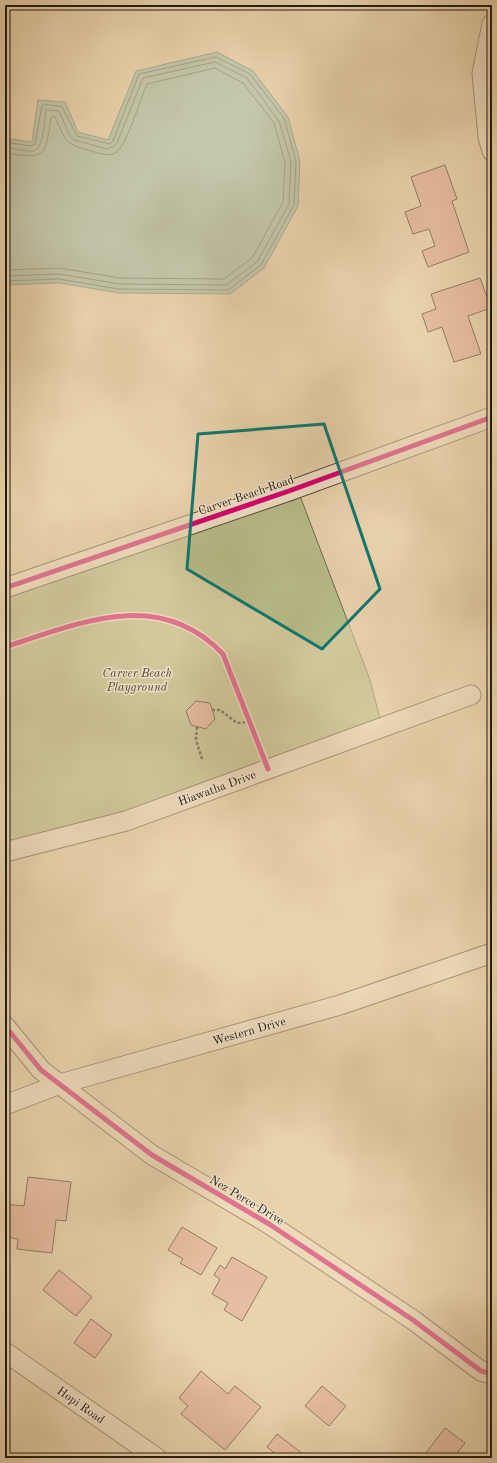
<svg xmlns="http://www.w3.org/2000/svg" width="497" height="1463" font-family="'Old Standard TT',serif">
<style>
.green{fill:#b7bc89;stroke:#6c6a4c}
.water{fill:#97b8a8;stroke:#68786b}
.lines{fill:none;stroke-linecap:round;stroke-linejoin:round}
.shore{stroke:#5c685c;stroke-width:1}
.building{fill:#e5a493;stroke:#22190f}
.minor-casing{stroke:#544836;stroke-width:21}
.path{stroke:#22190f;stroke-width:2.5;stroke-dasharray:3 2;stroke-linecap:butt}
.minor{stroke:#f1e2ca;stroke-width:19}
.cycleway-casing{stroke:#f1e2ca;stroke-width:8}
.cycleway{stroke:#d6006c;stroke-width:5}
.marked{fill:none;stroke:#0f766e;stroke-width:3;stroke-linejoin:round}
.labels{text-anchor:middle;stroke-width:3;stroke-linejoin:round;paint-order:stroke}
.street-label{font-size:12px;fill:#22190f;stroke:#f1e2ca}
.park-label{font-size:12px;font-style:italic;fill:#4f4a34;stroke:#f1e2ca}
</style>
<rect width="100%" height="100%" fill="#e9d3ad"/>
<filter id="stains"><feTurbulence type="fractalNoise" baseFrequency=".005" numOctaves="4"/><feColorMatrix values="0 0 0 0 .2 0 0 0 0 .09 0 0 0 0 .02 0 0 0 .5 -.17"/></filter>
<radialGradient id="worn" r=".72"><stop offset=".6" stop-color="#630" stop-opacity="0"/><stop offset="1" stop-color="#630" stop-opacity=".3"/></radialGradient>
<polygon class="green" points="297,488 370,680 382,726 5,852 5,589"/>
<polygon class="water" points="217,52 253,71 288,117 300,161 298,206 264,268 230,294 119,293 59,283 5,285 5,138 32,142 38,100 65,102 78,132 108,140 136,71"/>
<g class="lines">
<g class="shore">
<polyline points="5,142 31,146 35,144 42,106 44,104 62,107 77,136 110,144 113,141 139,74 216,57 250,74 284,118 296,161 294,205 261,265 228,290 119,289 59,279 5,281"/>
<path d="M5,147C13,148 25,152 33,151C44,149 44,121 46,111L48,110L59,111L70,136L74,140L107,149L113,147L117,143L143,78L215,62L247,78L279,121L291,162L289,204L257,262L226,285L120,284L59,274L5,276"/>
<path d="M5,153C46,159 45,158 51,118L53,116L55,117C66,141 64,144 91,151C99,153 107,157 115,153C126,148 141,97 147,84L215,68L243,83L274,123L285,163L283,202L252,258L224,279L120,278L59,268L5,270"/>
</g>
</g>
<g class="building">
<polygon points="445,165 457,199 452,201 469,252 428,267 422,251 435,246 429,229 413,234 405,212 421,206 411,177"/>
<polygon points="480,278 491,308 468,316 481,354 454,362 442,327 428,332 422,314 436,309 431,294"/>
<polygon points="196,701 210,703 215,719 206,729 191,725 186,711"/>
<polygon points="28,1177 71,1182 66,1221 56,1220 52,1253 17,1249 18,1239 5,1237 5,1204 24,1206"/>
<polygon points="182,1227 217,1248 201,1275 180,1263 183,1259 168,1250"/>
<polygon points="232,1257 267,1277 242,1321 224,1310 228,1303 212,1294 220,1279 214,1275 220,1265 225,1269"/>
<polygon points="59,1270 92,1297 76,1316 43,1290"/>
<polygon points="91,1319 112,1335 95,1358 74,1343"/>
<polygon points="201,1371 228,1394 235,1386 261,1407 225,1450 181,1414 188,1406 179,1398"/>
<polygon points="322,1386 346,1406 329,1426 305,1406"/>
<polygon points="445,1428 465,1443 453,1458 422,1458"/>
<polygon points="277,1434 307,1457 306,1458 274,1458 277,1455 267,1447"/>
</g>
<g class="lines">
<defs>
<g id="minor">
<polyline points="492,24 482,73 488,137 492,151"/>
<polyline points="5,588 289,491 492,417"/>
<polyline points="5,852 126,821 471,695"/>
<polyline points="5,1026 41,1070 152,1155 269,1224 413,1320 481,1371 492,1374"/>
<polyline points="5,1105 60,1084 340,1005 492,953"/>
<polyline points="5,1352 157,1458"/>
</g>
</defs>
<use href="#minor" class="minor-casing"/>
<g class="path">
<polyline points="212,710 220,710 237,723 250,722"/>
<polyline points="197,727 196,740 202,759"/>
</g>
<use href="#minor" class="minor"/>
<defs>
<g id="cycleway">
<polyline points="5,588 289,491 492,417"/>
<path d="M5,647C79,623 159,587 223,654L268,769"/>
<polyline points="5,1026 41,1070 152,1155 269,1224 413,1320 481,1371 492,1374"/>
</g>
</defs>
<use href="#cycleway" class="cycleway-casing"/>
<use href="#cycleway" class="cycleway"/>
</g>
<path d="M0 0H497V1463H0ZM324,424L380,589L322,649L187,569L198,434Z" fill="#e9d3ad" fill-opacity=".55" fill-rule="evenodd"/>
<path class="marked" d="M324,424L380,589L322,649L187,569L198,434Z"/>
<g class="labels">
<g class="street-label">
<text transform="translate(246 495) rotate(-19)" y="4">Carver Beach Road</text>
<text transform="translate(217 788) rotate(-20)" y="4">Hiawatha Drive</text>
<text transform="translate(249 1031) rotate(-16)" y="4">Western Drive</text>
<text transform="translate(247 1200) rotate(31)" y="4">Nez Perce Drive</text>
<text transform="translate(81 1405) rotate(35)" y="4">Hopi Road</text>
</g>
<g class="park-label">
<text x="137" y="677">Carver Beach<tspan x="137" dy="14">Playground</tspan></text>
</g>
</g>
<rect width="497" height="1463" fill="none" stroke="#e9d3ad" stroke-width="20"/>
<rect x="6" y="6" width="485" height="1451" fill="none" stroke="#22190f" stroke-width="2"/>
<rect x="10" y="10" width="477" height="1443" fill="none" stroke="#22190f"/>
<rect width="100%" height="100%" filter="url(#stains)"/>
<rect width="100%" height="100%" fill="url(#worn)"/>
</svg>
